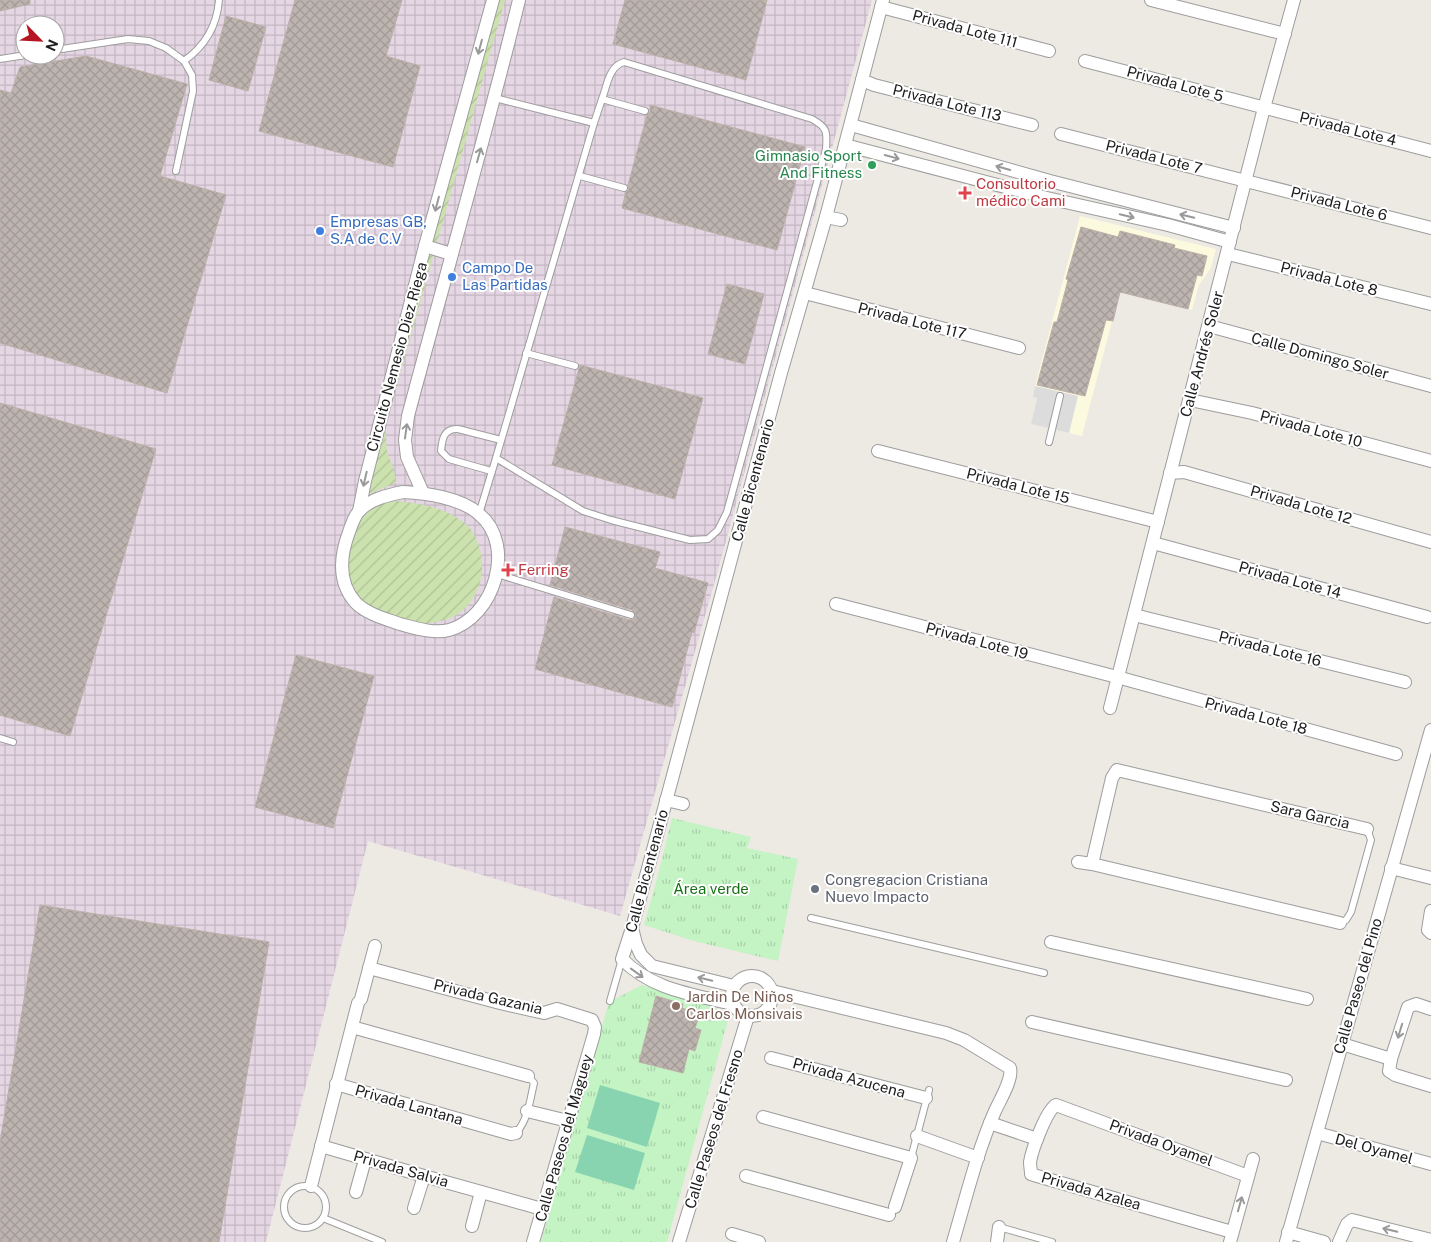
<svg xmlns="http://www.w3.org/2000/svg" width="1431" height="1242" font-family="'Public Sans',sans-serif">
<style>
.industrial{fill:url(#industrial-grid);fill-rule:evenodd}
.education{fill:#fbf9de}
.park{fill:url(#park-tufts)}
.garden{fill:url(#garden-furrows)}
.pitch{fill:#89d4b0}
.parking{fill:#dcdcdc}
.building{fill:url(#building-cross-hatch);stroke:#bdafa7}
.lines{fill:none;stroke-linecap:round;stroke-linejoin:round}
.service-casing{stroke:#9d9d9d;stroke-width:8}
.minor-casing{stroke:#9d9d9d;stroke-width:14}
.service{stroke:#fff;stroke-width:6}
.minor{stroke:#fff;stroke-width:12}
.oneway{stroke:#999}
.leisure-dot{fill:#2e9e5b;stroke:#fff;stroke-width:2}
.health-dot{fill:#e0444e;stroke:#fff;stroke-width:2}
.shop-dot{fill:#3f7fe0;stroke:#fff;stroke-width:2}
.worship-dot{fill:#6b7280;stroke:#fff;stroke-width:2}
.education-dot{fill:#8d6e63;stroke:#fff;stroke-width:2}
.labels{text-anchor:middle;stroke-width:4;stroke-linejoin:round;paint-order:stroke}
.street-label{font-size:15px;fill:#1c1c1c;stroke:#fff}
.leisure-label{font-size:15px;fill:#27864d;stroke:#fff;text-anchor:end}
.health-label{font-size:15px;fill:#be3a42;stroke:#fff;text-anchor:start}
.shop-label{font-size:15px;fill:#366cbe;stroke:#fff;text-anchor:start}
.worship-label{font-size:15px;fill:#5b616d;stroke:#fff;text-anchor:start}
.park-label{font-size:15px;fill:#176f16;stroke:#fff}
.education-label{font-size:15px;fill:#785e54;stroke:#fff;text-anchor:start}
</style>
<defs>
<pattern id="industrial-grid" width="8" height="8" patternUnits="userSpaceOnUse" patternTransform="scale(1.25)"><rect width="8" height="8" fill="#e5d6e4"/><path d="M0 4h8M4 0v8" fill="none" stroke="#c4b7c3"/></pattern>
<pattern id="park-tufts" width="24" height="20" patternUnits="userSpaceOnUse" patternTransform="scale(1.25)"><rect width="24" height="20" fill="#c4f3c4"/><path d="M3 7l-1-3M5 7V3M7 7l1-3M15 17l-1-3M17 17v-4M19 17l1-3" fill="none" stroke="#a8d0a8"/></pattern>
<pattern id="garden-furrows" width="10" height="10" patternUnits="userSpaceOnUse" patternTransform="scale(1.25)"><rect width="10" height="10" fill="#cce2ae"/><path d="M-1 1l2-2M0 10L10 0M9 11l2-2" fill="none" stroke="#afc195"/></pattern>
<pattern id="building-cross-hatch" width="8" height="8" patternUnits="userSpaceOnUse" patternTransform="scale(1.25)"><rect width="8" height="8" fill="#bdb4b0"/><path d="M0 0l8 8M0 8l8-8" fill="none" stroke="#a29a97"/></pattern>
</defs>
<rect width="100%" height="100%" fill="#ede9e3"/>
<path class="industrial" d="M0,0H872L720,563L620,916L368,841L266,1242H0ZM25,25H55V55H25Z"/>
<polygon class="education" points="1080,216 1216,249 1211,268 1199,285 1192,310 1120,291 1082,436 1031,424 1037,398 1033,397 1035,386"/>
<g class="park">
<polygon points="672,818 751,837 747,848 798,859 778,961 694,941 644,925 658,875"/>
<polygon points="642,985 719,1009 728,1020 667,1242 541,1242 609,1002"/>
</g>
<g class="garden">
<polygon points="493,0 505,0 385,428 387,452 394,470 396,483 366,495"/>
<path d="M397,501C421,503 450,509 468,526C474,532 478,542 480,550C488,580 473,614 441,621C435,622 428,624 422,623C403,622 372,611 358,598C346,587 343,560 345,544C346,539 352,533 355,528C368,508 373,504 397,501Z"/>
</g>
<g class="pitch">
<polygon points="600,1085 660,1103 647,1147 587,1128"/>
<polygon points="587,1135 645,1153 634,1190 575,1172"/>
</g>
<polygon class="parking" points="1035,386 1078,396 1069,433 1031,424 1037,398 1033,397"/>
<g class="building">
<polygon points="0,0 30,0 30,4 0,11"/>
<polygon points="295,0 402,0 386,56 420,66 393,167 259,131"/>
<polygon points="625,0 767,0 746,80 613,44"/>
<polygon points="226,16 266,27 248,91 209,80"/>
<polygon points="86,56 187,84 160,176 226,195 167,393 0,343 0,90 11,93 20,67"/>
<polygon points="650,105 805,147 777,250 622,208 626,192 629,190 628,185 647,115 650,112"/>
<polygon points="1081,227 1118,237 1120,231 1175,245 1174,248 1207,256 1202,276 1197,275 1188,309 1120,292 1113,321 1106,320 1085,396 1037,385 1054,322 1057,322 1068,280 1066,279"/>
<polygon points="727,284 764,294 745,364 708,354"/>
<polygon points="580,365 703,398 675,499 552,465"/>
<polygon points="0,403 156,449 70,736 0,715"/>
<polygon points="565,527 660,552 655,568 708,583 694,633 692,632 672,707 535,669 554,597 630,620 634,619 636,616 632,610 550,585"/>
<polygon points="296,655 374,676 333,828 255,807"/>
<polygon points="40,905 269,942 219,1242 0,1242 0,1142"/>
<polygon points="656,996 683,1004 682,1008 700,1014 695,1028 701,1030 695,1051 689,1049 683,1073 639,1062"/>
</g>
<g class="lines">
<defs>
<g id="service">
<polyline points="55,50 128,39 149,41 166,48 184,61 192,75 193,91 176,171"/>
<polyline points="0,59 26,55"/>
<path d="M184,61C205,46 217,26 219,0"/>
<polyline points="495,98 594,123 602,99 645,111"/>
<path d="M594,123L496,458L583,511L611,520L690,540L708,539L718,530L727,512L826,149C827,132 828,128 812,119L624,62C609,66 607,86 602,99"/>
<polyline points="580,176 624,188"/>
<polyline points="526,353 575,366"/>
<polyline points="1049,442 1060,396"/>
<path d="M491,471L449,459L441,451C442,439 444,428 458,429L501,440"/>
<polyline points="479,514 496,458"/>
<polyline points="497,574 631,615"/>
<polyline points="0,738 13,742"/>
<polyline points="811,918 1044,973"/>
<polyline points="1340,923 1346,920 1351,912 1371,840 1367,829"/>
<polyline points="610,1001 622,959"/>
<path d="M516,1133C528,1120 530,1100 534,1083L528,1076"/>
<polyline points="911,1158 929,1090"/>
<circle cx="305" cy="1207" r="21"/>
<polyline points="323,1218 382,1242"/>
<polyline points="999,1227 1052,1242"/>
</g>
<g id="minor">
<polyline points="1151,0 1285,34"/>
<polyline points="881,7 1049,51"/>
<polyline points="1085,61 1431,151"/>
<polyline points="862,80 874,85 1032,125"/>
<polyline points="851,125 1050,181 1234,228"/>
<polyline points="1061,134 1431,228"/>
<polyline points="845,145 1047,198 1168,225 1230,242"/>
<polyline points="826,217 841,220"/>
<polyline points="425,246 451,254"/>
<polyline points="1228,254 1431,304"/>
<polyline points="805,293 1019,348"/>
<polyline points="1209,326 1431,386"/>
<polyline points="1190,400 1252,413 1431,461"/>
<polyline points="878,451 1158,522"/>
<polyline points="1170,473 1184,472 1431,542"/>
<path d="M403,492C427,493 461,498 479,514C517,545 494,618 449,630C434,634 415,628 400,624C386,619 367,614 356,603C337,582 340,556 349,532C351,526 354,517 359,511C370,499 388,495 403,492Z"/>
<path d="M423,493L407,457L405,440L408,416C445,277 485,139 519,0"/>
<polyline points="359,511 365,481 425,246 493,0"/>
<polyline points="1153,543 1427,617"/>
<polyline points="836,604 1117,677 1396,754"/>
<polyline points="1134,615 1405,682"/>
<polyline points="1110,708 1264,108 1294,0"/>
<polyline points="666,800 683,804"/>
<polyline points="1078,862 1092,864 1340,923"/>
<polyline points="1092,864 1112,778 1117,770 1367,829"/>
<polyline points="1391,868 1431,878"/>
<polyline points="1431,911 1428,930 1431,933"/>
<polyline points="632,928 636,944 641,955 652,966 734,986"/>
<polyline points="1051,942 1307,999"/>
<polyline points="369,968 500,1003 544,1013 557,1009 592,1020 595,1027 594,1034 533,1242"/>
<circle cx="752" cy="996" r="20"/>
<path d="M772,991L946,1033L964,1040L1010,1068C1013,1079 1000,1100 995,1111C977,1152 966,1198 953,1242"/>
<polyline points="361,999 375,946"/>
<path d="M732,1004C692,994 652,990 622,959L632,928L781,373L826,217L883,0"/>
<polyline points="1431,1009 1416,1004 1408,1007 1391,1059 1389,1071 1395,1075 1431,1086"/>
<polyline points="1032,1022 1286,1080"/>
<polyline points="352,1027 528,1076"/>
<polyline points="1342,1044 1391,1059"/>
<polyline points="771,1058 926,1098"/>
<polyline points="336,1084 511,1134 516,1133"/>
<polyline points="527,1111 568,1121"/>
<polyline points="763,1117 911,1158 895,1207"/>
<polyline points="990,1123 1037,1139"/>
<polyline points="1317,1133 1431,1164"/>
<polyline points="917,1136 978,1158"/>
<polyline points="321,1146 424,1176 542,1209"/>
<polyline points="746,1176 889,1215"/>
<polyline points="311,1186 358,1003"/>
<polyline points="356,1192 365,1160"/>
<polyline points="414,1208 424,1176"/>
<polyline points="472,1226 481,1192"/>
<path d="M1232,1232L1037,1176L1031,1174C1031,1170 1030,1166 1030,1162C1032,1150 1046,1111 1056,1105L1248,1176"/>
<polyline points="1288,1232 1324,1242"/>
<polyline points="732,1234 759,1242"/>
<polyline points="679,1242 748,1016"/>
<polyline points="997,1242 999,1227"/>
<polyline points="1230,1242 1253,1159"/>
<polyline points="1286,1242 1431,730"/>
<polyline points="1339,1242 1347,1224 1352,1220 1431,1240"/>
</g>
</defs>
<use href="#service" class="service-casing"/>
<use href="#minor" class="minor-casing"/>
<use href="#service" class="service"/>
<use href="#minor" class="minor"/>
</g>
<defs><path id="oneway-shaft" d="M-6 0H5M1.5-3L5.5 0L1.5 3" fill="none" stroke-width="1.6" stroke-linecap="round" stroke-linejoin="round" transform="scale(1.25)"/></defs>
<g class="oneway">
<use href="#oneway-shaft" transform="translate(480 47) rotate(105)"/>
<use href="#oneway-shaft" transform="translate(479 155) rotate(-74)"/>
<use href="#oneway-shaft" transform="translate(892 157) rotate(15)"/>
<use href="#oneway-shaft" transform="translate(1003 168) rotate(-164)"/>
<use href="#oneway-shaft" transform="translate(437 204) rotate(105)"/>
<use href="#oneway-shaft" transform="translate(1127 216) rotate(13)"/>
<use href="#oneway-shaft" transform="translate(1187 216) rotate(-166)"/>
<use href="#oneway-shaft" transform="translate(406 431) rotate(-82)"/>
<use href="#oneway-shaft" transform="translate(365 479) rotate(103)"/>
<use href="#oneway-shaft" transform="translate(637 973) rotate(36)"/>
<use href="#oneway-shaft" transform="translate(705 979) rotate(-166)"/>
<use href="#oneway-shaft" transform="translate(1400 1031) rotate(107)"/>
<use href="#oneway-shaft" transform="translate(1240 1204) rotate(-74)"/>
<use href="#oneway-shaft" transform="translate(1390 1230) rotate(-166)"/>
</g>
<circle class="leisure-dot" cx="872" cy="165" r="5"/>
<g class="health-dot">
<path d="M962.5 185.5h5v5h5v5h-5v5h-5v-5h-5v-5h5z"/>
<path d="M505.5 562.5h5v5h5v5h-5v5h-5v-5h-5v-5h5z"/>
</g>
<g class="shop-dot">
<circle cx="320" cy="231" r="5"/>
<circle cx="452" cy="277" r="5"/>
</g>
<circle class="worship-dot" cx="815" cy="889" r="5"/>
<circle class="education-dot" cx="676" cy="1006" r="5"/>
<g class="labels">
<g class="street-label">
<text transform="translate(965 29) rotate(15)" y="5">Privada Lote 111</text>
<text transform="translate(1175 84) rotate(15)" y="5">Privada Lote 5</text>
<text transform="translate(947 103) rotate(14)" y="5">Privada Lote 113</text>
<text transform="translate(1348 129) rotate(14)" y="5">Privada Lote 4</text>
<text transform="translate(1154 157) rotate(14)" y="5">Privada Lote 7</text>
<text transform="translate(1339 204) rotate(14)" y="5">Privada Lote 6</text>
<text transform="translate(1329 279) rotate(14)" y="5">Privada Lote 8</text>
<text transform="translate(912 321) rotate(14)" y="5">Privada Lote 117</text>
<text transform="translate(1202 354) rotate(-75)" y="5">Calle Andrés Soler</text>
<text transform="translate(1320 356) rotate(15)" y="5">Calle Domingo Soler</text>
<text transform="translate(397 357) rotate(-75)" y="5">Circuito Nemesio Diez Riega</text>
<text transform="translate(1311 429) rotate(15)" y="5">Privada Lote 10</text>
<text transform="translate(753 480) rotate(-75)" y="5">Calle Bicentenario</text>
<text transform="translate(1018 486) rotate(14)" y="5">Privada Lote 15</text>
<text transform="translate(1301 505) rotate(16)" y="5">Privada Lote 12</text>
<text transform="translate(1290 580) rotate(15)" y="5">Privada Lote 14</text>
<text transform="translate(977 641) rotate(15)" y="5">Privada Lote 19</text>
<text transform="translate(1270 649) rotate(14)" y="5">Privada Lote 16</text>
<text transform="translate(1256 716) rotate(15)" y="5">Privada Lote 18</text>
<text transform="translate(1310 815) rotate(13)" y="5">Sara Garcia</text>
<text transform="translate(647 871) rotate(-75)" y="5">Calle Bicentenario</text>
<text transform="translate(1358 986) rotate(-74)" y="5">Calle Paseo del Pino</text>
<text transform="translate(488 997) rotate(13)" y="5">Privada Gazania</text>
<text transform="translate(849 1078) rotate(15)" y="5">Privada Azucena</text>
<text transform="translate(409 1105) rotate(16)" y="5">Privada Lantana</text>
<text transform="translate(714 1129) rotate(-73)" y="5">Calle Paseos del Fresno</text>
<text transform="translate(564 1138) rotate(-74)" y="5">Calle Paseos del Maguey</text>
<text transform="translate(1161 1143) rotate(20)" y="5">Privada Oyamel</text>
<text transform="translate(1374 1149) rotate(15)" y="5">Del Oyamel</text>
<text transform="translate(401 1169) rotate(16)" y="5">Privada Salvia</text>
<text transform="translate(1091 1191) rotate(16)" y="5">Privada Azalea</text>
</g>
<g class="leisure-label">
<text x="862" y="161">Gimnasio Sport<tspan x="862" dy="17">And Fitness</tspan></text>
</g>
<g class="health-label">
<text x="976" y="189">Consultorio<tspan x="976" dy="17">médico Cami</tspan></text>
<text x="518" y="575">Ferring</text>
</g>
<g class="shop-label">
<text x="330" y="227">Empresas GB,<tspan x="330" dy="17">S.A de C.V</tspan></text>
<text x="462" y="273">Campo De<tspan x="462" dy="17">Las Partidas</tspan></text>
</g>
<g class="worship-label">
<text x="825" y="885">Congregacion Cristiana<tspan x="825" dy="17">Nuevo Impacto</tspan></text>
</g>
<g class="park-label">
<text x="711" y="894">Área verde</text>
</g>
<g class="education-label">
<text x="686" y="1002">Jardin De Niños<tspan x="686" dy="17">Carlos Monsivais</tspan></text>
</g>
</g>
<g transform="translate(40 40) rotate(114)"><circle r="24" fill="#ffffff" stroke="#a4a4a4"/>
<path d="M0-4L9 19L0 12L-9 19Z" fill="#b51423"/>
<text y="-8" font-size="14" font-weight="bold" text-anchor="middle" fill="#1c1c1c">N</text>
</g>
</svg>
